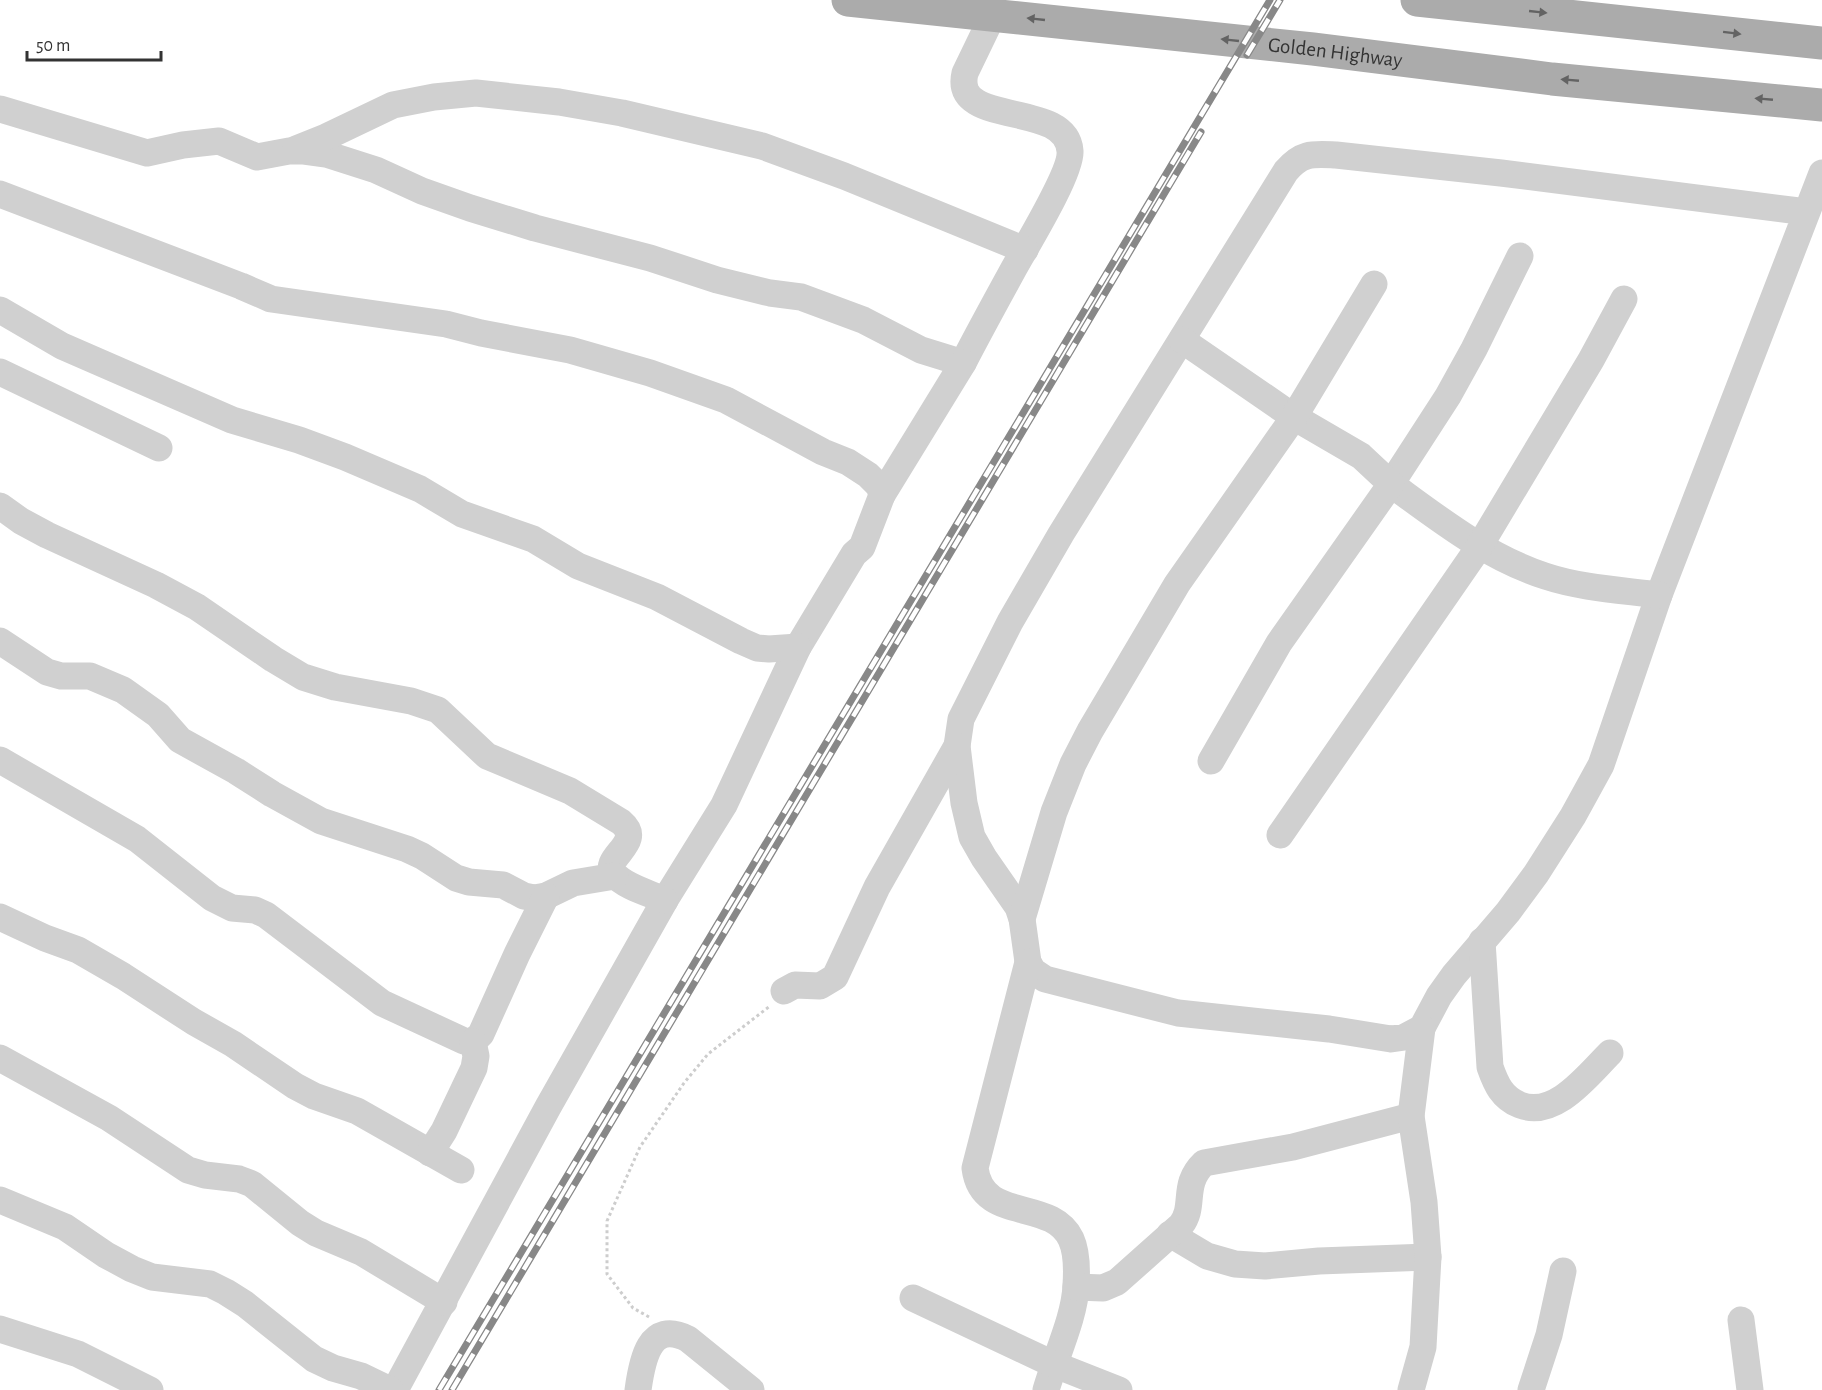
<svg xmlns="http://www.w3.org/2000/svg" width="1822" height="1390" font-family="'Alegreya Sans',sans-serif">
<style>
.lines{fill:none;stroke-linecap:round;stroke-linejoin:round}
.path{stroke:#cdcdcd;stroke-width:3;stroke-dasharray:3 3;stroke-linecap:butt}
.minor{stroke:#d0d0d0;stroke-width:27}
.major{stroke:#ababab;stroke-width:33}
.rail-casing{stroke:#888;stroke-width:7}
.rail{stroke:#fff;stroke-width:4.5;stroke-dasharray:14;stroke-linecap:butt}
.oneway{fill:#636363}
.labels{text-anchor:middle;stroke-width:6;stroke-linejoin:round;paint-order:stroke}
.street-label{font-size:21px;fill:#333;stroke:#fff}
</style>
<rect width="100%" height="100%" fill="#fff"/>
<g class="lines">
<polyline class="path" points="649,1317 633,1308 607,1274 607,1221 640,1147 684,1083 708,1054 770,1006"/>
<g class="minor">
<path d="M0,109L147,153L183,145L219,141L257,157L289,151H304L326,154L376,170L422,191L470,208L535,228L650,258L717,280L770,293L801,297L863,320L921,350L963,363C979,332 996,301 1013,270C1025,248 1072,172 1070,151C1066,99 952,129 965,73L993,15"/>
<polyline points="296,149 326,137 393,105 434,97 476,93 559,102 622,113 762,146 844,176 1025,250"/>
<polyline points="0,194 241,286 271,299 446,324 481,333 570,350 650,373 726,400 823,452 848,462 868,475 879,486 882,495 862,547 854,554 798,647 724,805 665,900 548,1107 395,1390"/>
<path d="M1807,212L1501,173L1336,155C1313,154 1302,152 1286,171L1061,534L1010,622L961,719L957,746L964,803L972,837L984,858L1018,907L1022,919L1028,962L1033,971L1045,979L1178,1013L1329,1029L1391,1039L1405,1037L1422,1028L1439,996L1454,975L1508,912L1536,874L1573,816L1601,765L1659,595L1822,173"/>
<path d="M1520,256L1474,349L1448,396L1391,484C1439,519 1487,557 1545,576C1581,588 1621,590 1659,595"/>
<polyline points="0,310 62,346 232,420 299,440 345,457 420,489 462,514 533,539 578,566 657,597 741,641 757,648 769,649 798,647"/>
<polyline points="1182,340 1294,417 1361,456 1391,484 1279,643 1211,761"/>
<polyline points="0,372 159,448"/>
<polyline points="882,495 963,363"/>
<path d="M0,506L21,521L47,535L156,585L197,607L273,659L303,677L335,687L411,701L438,710L487,756L570,791L621,822C646,843 600,858 614,874C625,887 649,893 665,900"/>
<polyline points="0,641 47,672 61,676 90,676 123,690 158,715 180,740 236,771 272,794 321,821 407,849 422,856 456,878 469,882 503,885 524,896 534,898 546,896 573,883 615,876"/>
<polyline points="0,760 137,839 212,898 232,908 255,910 266,915 382,1003 464,1041 473,1042 481,1034 517,954 546,896"/>
<polyline points="1280,835 1479,547 1591,360 1624,299"/>
<polyline points="0,917 45,938 78,950 123,976 194,1022 233,1044 295,1086 314,1096 357,1111 461,1170"/>
<polyline points="1022,919 1054,812 1073,764 1090,731 1177,584 1294,417 1374,284"/>
<path d="M1482,941L1490,1067C1496,1084 1502,1098 1520,1105C1555,1119 1588,1075 1610,1053"/>
<path d="M1028,962L975,1168C982,1224 1051,1197 1071,1239C1077,1252 1077,1270 1076,1285C1075,1317 1055,1358 1046,1390"/>
<polyline points="784,991 795,985 820,986 835,977 877,887 957,746"/>
<polyline points="0,1058 109,1118 188,1170 205,1175 239,1179 252,1184 300,1223 316,1233 361,1252 444,1302"/>
<polyline points="430,1153 444,1131 474,1068 476,1056 473,1042"/>
<polyline points="0,1200 65,1227 106,1255 132,1269 152,1277 210,1284 226,1292 245,1304 314,1359 333,1368 361,1376 390,1390"/>
<polyline points="1170,1234 1207,1256 1235,1264 1265,1266 1319,1261 1428,1257"/>
<path d="M1076,1287L1103,1288L1117,1282L1181,1225C1196,1206 1181,1185 1204,1163L1293,1147L1411,1116"/>
<polyline points="913,1298 1053,1364 1119,1390"/>
<polyline points="1741,1320 1750,1390"/>
<polyline points="0,1329 78,1354 150,1390"/>
<path d="M638,1390C642,1361 649,1319 688,1339L751,1390"/>
<polyline points="1411,1390 1423,1347 1428,1257 1424,1202 1411,1116 1422,1028"/>
<polyline points="1531,1390 1549,1335 1563,1271"/>
</g>
<g class="major">
<path id="s1" d="M848,0L1313,49L1552,79L1822,105"/>
<polyline points="1417,0 1822,43"/>
</g>
<defs>
<g id="rail">
<polyline points="1247,55 1280,0"/>
<polyline points="439,1390 1270,0"/>
<polyline points="452,1390 1201,132"/>
</g>
</defs>
<use href="#rail" class="rail-casing"/>
<use href="#rail" class="rail"/>
</g>
<defs><path id="oneway-solid" d="M-6-.8H1V-3.2L6.5 0L1 3.2V.8H-6Z" transform="scale(1.5)"/></defs>
<g class="oneway">
<use href="#oneway-solid" transform="translate(1538 12) rotate(6)"/>
<use href="#oneway-solid" transform="translate(1036 19) rotate(-174)"/>
<use href="#oneway-solid" transform="translate(1732 33) rotate(7)"/>
<use href="#oneway-solid" transform="translate(1230 40) rotate(-174)"/>
<use href="#oneway-solid" transform="translate(1570 80) rotate(-175)"/>
<use href="#oneway-solid" transform="translate(1764 99) rotate(-175)"/>
</g>
<g class="labels">
<g class="street-label">
<text dy="7" stroke="none"><textPath href="#s1" startOffset="490">Golden Highway</textPath></text>
</g>
</g>
<path d="M27 51v9h134v-9" fill="none" stroke="#333333" stroke-width="3"/>
<text x="36" y="51" font-size="18" fill="#333333" stroke="#ffffff" stroke-width="4.5" paint-order="stroke">50 m</text>
</svg>
